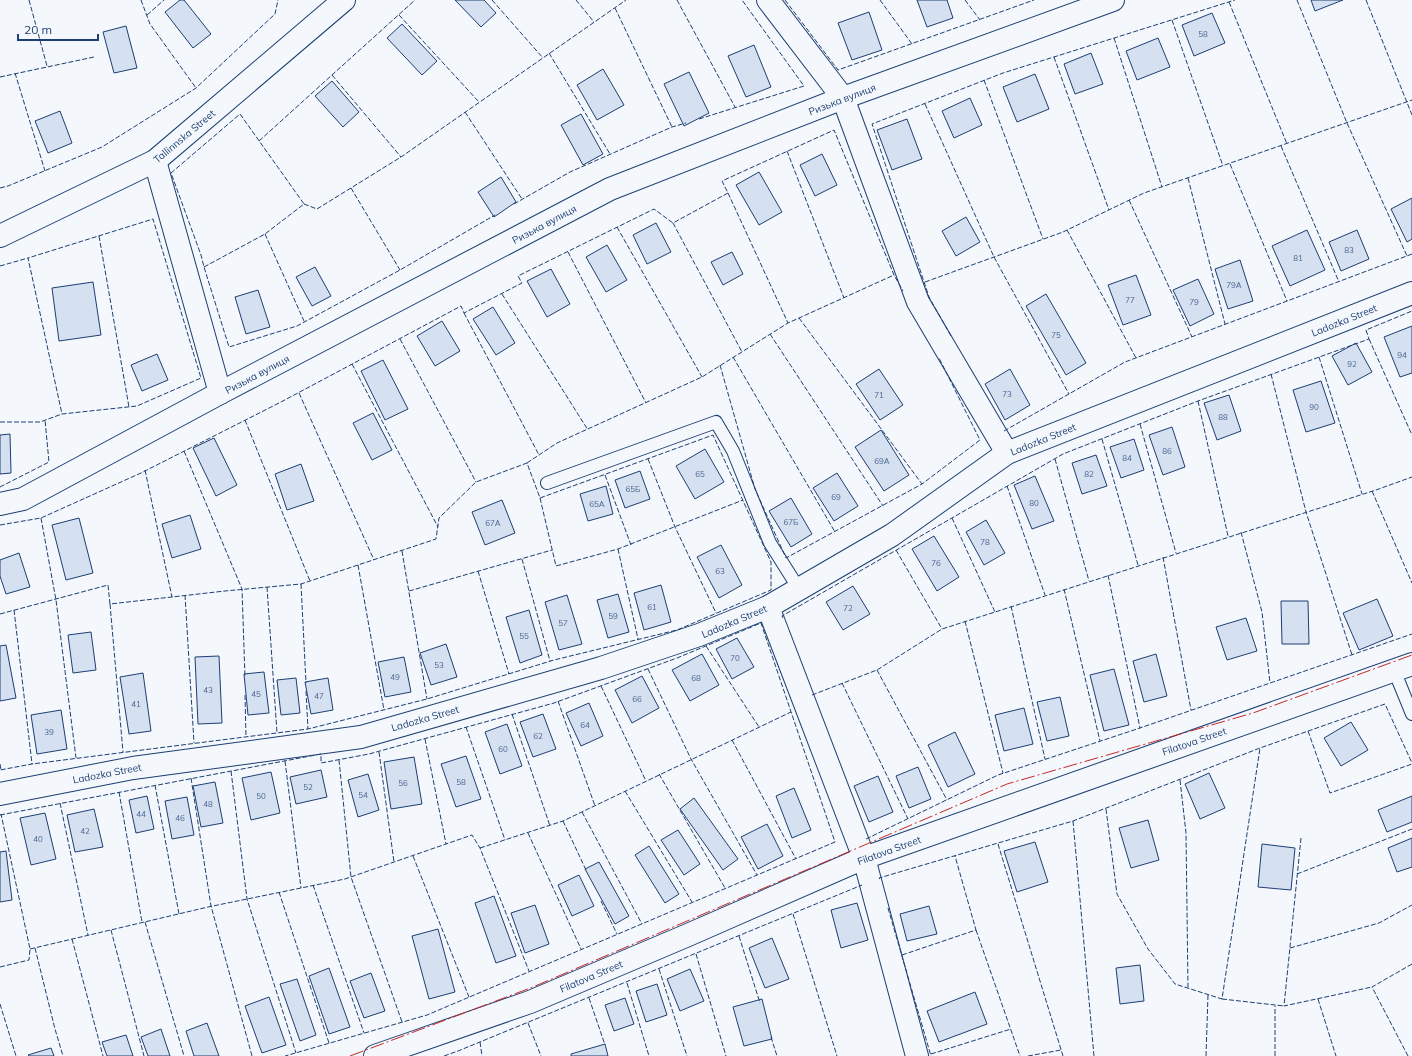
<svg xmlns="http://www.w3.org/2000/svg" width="1412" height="1056" font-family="Mulish,sans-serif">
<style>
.building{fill:#d5e0f0;stroke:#1d3f73}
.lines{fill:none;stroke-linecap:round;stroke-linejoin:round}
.service-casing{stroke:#1d3f73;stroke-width:14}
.minor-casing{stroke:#1d3f73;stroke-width:24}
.service{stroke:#f4f7fb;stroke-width:12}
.minor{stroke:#f4f7fb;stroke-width:22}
.fence{stroke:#1d3f73;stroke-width:1;stroke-dasharray:5 2;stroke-linecap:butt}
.power{stroke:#c62828;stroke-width:1;stroke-dasharray:14 3 2 3;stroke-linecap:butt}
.labels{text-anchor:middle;stroke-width:3;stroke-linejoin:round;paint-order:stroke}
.number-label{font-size:8px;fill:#4b6792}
.street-label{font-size:10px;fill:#1d3f73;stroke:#f4f7fb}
</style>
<rect width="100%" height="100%" fill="#f4f7fb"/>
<g class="building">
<polygon points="180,0 184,0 211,34 193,48 165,12"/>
<polygon points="455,0 484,0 496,13 481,27"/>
<polygon points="917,0 947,0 953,18 927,27"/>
<polygon points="1311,0 1343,0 1315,11"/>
<polygon points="869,12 882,50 852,60 838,23"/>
<polygon points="1212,13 1225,43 1194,56 1182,25"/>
<polygon points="402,24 437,61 422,75 387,38"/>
<polygon points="126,26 137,68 114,73 103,32"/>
<polygon points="1158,38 1170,67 1137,80 1126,51"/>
<polygon points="754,45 771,87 746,97 728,56"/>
<polygon points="1091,53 1103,84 1075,94 1064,64"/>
<polygon points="603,69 624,105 597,120 577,85"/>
<polygon points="689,72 709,113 684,126 664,84"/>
<polygon points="1035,74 1049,109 1017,122 1003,87"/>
<polygon points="332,81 359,112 343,127 315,96"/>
<polygon points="970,98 982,125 954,138 942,111"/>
<polygon points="60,111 72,143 48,153 35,121"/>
<polygon points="581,114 603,154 583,165 561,125"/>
<polygon points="907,119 922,159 892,170 877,130"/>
<polygon points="822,154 837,185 815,196 800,165"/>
<polygon points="759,172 782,212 759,225 736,185"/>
<polygon points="501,177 516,202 494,217 478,192"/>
<polygon points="1412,198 1412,239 1407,242 1391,209"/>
<polygon points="966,217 980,242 956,256 942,231"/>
<polygon points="656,223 671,252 647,264 633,235"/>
<polygon points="1307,230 1325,270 1290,286 1272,246"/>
<polygon points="1357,230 1369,259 1341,271 1329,242"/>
<polygon points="607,245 627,280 606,292 586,257"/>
<polygon points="732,252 743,274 723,285 711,262"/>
<polygon points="1240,260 1253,301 1228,309 1215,269"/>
<polygon points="315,267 331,296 312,306 296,277"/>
<polygon points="551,269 570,304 547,317 527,281"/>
<polygon points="1136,275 1151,315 1123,325 1108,285"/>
<polygon points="1198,279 1214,314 1190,326 1173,290"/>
<polygon points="93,282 101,335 59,341 52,288"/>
<polygon points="258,290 270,327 246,334 235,297"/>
<polygon points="1046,294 1086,363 1066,375 1026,306"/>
<polygon points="493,307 515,343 496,355 473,319"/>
<polygon points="442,321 460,351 435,366 417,336"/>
<polygon points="1412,326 1412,373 1400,377 1384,337"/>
<polygon points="1356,343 1372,372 1348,385 1332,356"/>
<polygon points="157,354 168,380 142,391 131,365"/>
<polygon points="383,360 408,409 385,420 361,371"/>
<polygon points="879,369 903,405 880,420 856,384"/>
<polygon points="1010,369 1030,405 1005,420 985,384"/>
<polygon points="1321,381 1335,423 1306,432 1293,390"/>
<polygon points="1229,395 1241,431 1217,440 1204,403"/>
<polygon points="373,413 392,450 372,460 353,423"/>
<polygon points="1172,427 1185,467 1163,475 1149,435"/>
<polygon points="881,430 909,475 884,491 855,447"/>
<polygon points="10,434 11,473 0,474 0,435"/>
<polygon points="214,438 237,485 216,496 193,448"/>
<polygon points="1134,439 1144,470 1121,478 1110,447"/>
<polygon points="705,449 724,482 695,499 676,466"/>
<polygon points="1096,455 1107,486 1082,494 1072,463"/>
<polygon points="301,464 314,501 287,510 275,474"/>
<polygon points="640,471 650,499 625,508 615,480"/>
<polygon points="837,473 858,506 834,521 813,488"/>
<polygon points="1035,476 1054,521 1032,529 1014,485"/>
<polygon points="606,486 613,514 588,521 580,494"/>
<polygon points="791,498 812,534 791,547 769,511"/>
<polygon points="502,500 515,533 485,545 472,512"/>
<polygon points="190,515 201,549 172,558 162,524"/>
<polygon points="79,518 93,573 66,580 52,525"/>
<polygon points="986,520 1005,553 984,565 966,532"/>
<polygon points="934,536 959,577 937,591 912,549"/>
<polygon points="721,545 742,585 719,598 697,557"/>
<polygon points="19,553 30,587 6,594 0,576 0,560"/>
<polygon points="661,585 671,622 644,630 634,593"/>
<polygon points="853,586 870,614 843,630 826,602"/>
<polygon points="618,594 629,632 608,638 597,600"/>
<polygon points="567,595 582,644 559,650 545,602"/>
<polygon points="1377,599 1393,636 1359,650 1343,613"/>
<polygon points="1281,601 1308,601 1309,644 1282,644"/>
<polygon points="529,610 542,655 520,663 506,617"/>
<polygon points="1246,618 1257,651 1227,660 1216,627"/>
<polygon points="91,632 96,670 73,673 68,635"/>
<polygon points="737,638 754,667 732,679 716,649"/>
<polygon points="446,644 457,677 431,685 420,653"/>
<polygon points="6,645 16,698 0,701 0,646"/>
<polygon points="702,654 719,685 690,701 672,670"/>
<polygon points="1156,654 1167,696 1144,702 1133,661"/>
<polygon points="219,656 222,723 198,724 195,657"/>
<polygon points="404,657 411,692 385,697 378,662"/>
<polygon points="1114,669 1129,725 1104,731 1090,675"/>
<polygon points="264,672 269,713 248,715 244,674"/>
<polygon points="143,673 151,731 129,734 120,677"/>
<polygon points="642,676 659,708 632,723 615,690"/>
<polygon points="296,678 300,713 281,715 277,680"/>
<polygon points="328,678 333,710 311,714 305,682"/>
<polygon points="1060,697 1069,736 1047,741 1037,702"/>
<polygon points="589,703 603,736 581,746 566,713"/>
<polygon points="1024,708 1033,744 1004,751 995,715"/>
<polygon points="61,710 67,749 37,754 31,715"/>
<polygon points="543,714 556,749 533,757 520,722"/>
<polygon points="1351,722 1368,750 1341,766 1324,738"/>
<polygon points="507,724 522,766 500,774 485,732"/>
<polygon points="955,732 975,774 948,787 928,745"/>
<polygon points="466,756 481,799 456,807 441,764"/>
<polygon points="414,757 422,804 391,809 384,762"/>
<polygon points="918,767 931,799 909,808 896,776"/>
<polygon points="321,770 327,797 296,804 290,777"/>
<polygon points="271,772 280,813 251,820 242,778"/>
<polygon points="1209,773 1225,808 1200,819 1185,784"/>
<polygon points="368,774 379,810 358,817 348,780"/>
<polygon points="878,776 893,812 869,822 854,786"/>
<polygon points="215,782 223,823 201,827 193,786"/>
<polygon points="794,788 811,830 792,838 776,796"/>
<polygon points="147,796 154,829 136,833 129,800"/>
<polygon points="1412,796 1412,822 1387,832 1378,810"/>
<polygon points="187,797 194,835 172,839 165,801"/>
<polygon points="694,798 738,859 723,870 680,809"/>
<polygon points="94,809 103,847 75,852 67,815"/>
<polygon points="45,813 56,859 31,865 20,818"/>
<polygon points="1148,820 1159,860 1131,868 1119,828"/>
<polygon points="767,824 783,856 758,869 741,837"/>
<polygon points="678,830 700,864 684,875 661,840"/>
<polygon points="1412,838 1412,867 1397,872 1388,848"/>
<polygon points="1035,842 1048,882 1017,892 1004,851"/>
<polygon points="1262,844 1295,848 1291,890 1258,887"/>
<polygon points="649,846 679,894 665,903 635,855"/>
<polygon points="6,851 12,900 0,902 0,852"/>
<polygon points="599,862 629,916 615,924 585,869"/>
<polygon points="579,875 594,906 572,916 558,885"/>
<polygon points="494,896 516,956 496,963 475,903"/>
<polygon points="857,903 868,940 841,948 831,910"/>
<polygon points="535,905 549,944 525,953 511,913"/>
<polygon points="929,906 937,934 907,941 900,914"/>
<polygon points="438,929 455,992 429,999 412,936"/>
<polygon points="772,938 789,979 765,988 749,948"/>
<polygon points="1140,965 1144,1001 1120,1004 1116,968"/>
<polygon points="329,968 350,1027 329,1034 309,976"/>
<polygon points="690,969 704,1001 680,1011 667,979"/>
<polygon points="371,973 385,1011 364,1018 350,981"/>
<polygon points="297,979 316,1035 300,1041 280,984"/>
<polygon points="657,984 667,1015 646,1022 636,991"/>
<polygon points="975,992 987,1024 939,1042 927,1011"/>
<polygon points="269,997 286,1045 262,1053 245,1006"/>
<polygon points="625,998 634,1024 614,1031 605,1005"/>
<polygon points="762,999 772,1039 744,1046 733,1007"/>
<polygon points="207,1023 219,1056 194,1056 186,1031"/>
<polygon points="161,1029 170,1056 148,1056 141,1037"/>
<polygon points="126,1035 133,1056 107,1056 102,1042"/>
<polygon points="605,1044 608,1056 571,1056 571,1054"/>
<polygon points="51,1048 54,1056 29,1056 28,1055"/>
</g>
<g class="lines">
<defs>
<g id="service">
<polyline points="547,483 716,422 733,451 770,543 799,589"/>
<polyline points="1394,670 1412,714"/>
</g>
<g id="minor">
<polyline points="768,0 843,98 918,302 1007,453"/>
<polyline points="155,161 220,393"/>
<polyline points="0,236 155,161 344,0"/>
<polyline points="0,504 23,499 220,393 610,189 843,98 1113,0"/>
<polyline points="768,607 864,858 917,1056"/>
<polyline points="0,794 133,768 361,737 601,668 699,635 768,607 892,535 1007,453 1412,293"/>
<polyline points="375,1056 530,1002 688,935 864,858 1412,664"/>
</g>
</defs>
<use href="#service" class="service-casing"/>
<use href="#minor" class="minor-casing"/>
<use href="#service" class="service"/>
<use href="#minor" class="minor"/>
<g class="fence">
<polyline points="29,0 47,66"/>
<polyline points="141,0 150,24 196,88"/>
<polyline points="492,0 543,58"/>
<polyline points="576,0 594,22"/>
<polyline points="677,0 735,107"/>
<polyline points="785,0 838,70 1034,0"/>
<polyline points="880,0 912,44"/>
<polyline points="965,0 980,20"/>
<polyline points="1297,0 1347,123 1407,256"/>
<polyline points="1366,0 1412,115"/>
<polyline points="1229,2 1287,144"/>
<polyline points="615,8 672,127"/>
<polyline points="147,15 164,0"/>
<polyline points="399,15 479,102"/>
<polyline points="1172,20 1223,166"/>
<polyline points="1114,38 1162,187"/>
<polyline points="549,53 610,154"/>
<polyline points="1054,57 1109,210"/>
<polyline points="15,73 45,171"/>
<polyline points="332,75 401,157"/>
<polyline points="0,77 94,57"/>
<polyline points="984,80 1043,239"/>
<polyline points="925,104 994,257 1069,394"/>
<polyline points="465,112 522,199"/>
<polyline points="699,119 804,86 742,0"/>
<polyline points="259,141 415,0"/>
<polyline points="1281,146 1339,282"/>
<polyline points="787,151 844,298"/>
<polyline points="1230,164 1287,301"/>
<polyline points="1188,178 1225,324"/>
<polyline points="0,188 8,186 102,147 196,88 275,14 278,0"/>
<polyline points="351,188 400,270"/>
<polyline points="728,193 788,323"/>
<polyline points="1129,200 1192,337"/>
<polyline points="304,204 317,209 401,157 626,0"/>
<polyline points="514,204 570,172 672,127 686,123"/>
<polyline points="673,223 742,352"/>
<polyline points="617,227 702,377"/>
<polyline points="1067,230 1136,358"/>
<polyline points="265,234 304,321"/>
<polyline points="99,236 129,407"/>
<polyline points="568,252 646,403"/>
<polyline points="0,266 28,258"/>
<polyline points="204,267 265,234 304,204 240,114 171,173 201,255 204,267 229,347 297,326 400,270 495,215"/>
<polyline points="925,282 1063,232 1144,193 1412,100"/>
<polyline points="502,294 588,430"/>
<polyline points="464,313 539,455"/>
<polyline points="799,318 922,484"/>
<polyline points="770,334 883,506"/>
<polyline points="951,336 929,297 872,124 1003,73 1235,0"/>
<polyline points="400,339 476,482"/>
<polyline points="1369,339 1412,435"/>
<polyline points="733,357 835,532"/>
<polyline points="1319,357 1362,494"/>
<polyline points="352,364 438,527"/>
<polyline points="720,365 755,489 786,558 922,484 980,440 939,358"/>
<polyline points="1271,374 1306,512 1352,655"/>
<polyline points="299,393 374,560"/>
<polyline points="1198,401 1228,536"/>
<polyline points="245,420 310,581"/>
<polyline points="0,422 40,422 62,414 137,406 201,378 153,219 28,258 62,414"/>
<polyline points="1140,424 1176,553"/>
<polyline points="1004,431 1125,362 1412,254"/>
<polyline points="1102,439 1138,565"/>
<polyline points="184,451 242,589 245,677"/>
<polyline points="648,459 675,527 716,613"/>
<polyline points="1055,459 1089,581"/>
<polyline points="527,463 557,443 702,377 788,323 894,275"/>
<polyline points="145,470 172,597"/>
<polyline points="605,475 631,545"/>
<polyline points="1007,486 1045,595"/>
<polyline points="0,487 49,462 45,420"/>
<polyline points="1372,491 1412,583"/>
<polyline points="540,498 556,566 618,549 743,500"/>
<polyline points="41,518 56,600 76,758"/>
<polyline points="952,518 995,612"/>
<polyline points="0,525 41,518 141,473 281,402 461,306 464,313 522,283 518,276 654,209 673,223 728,193 722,181 834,130 894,275 903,291"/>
<polyline points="1241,532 1262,612 1270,683"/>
<polyline points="618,549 638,639"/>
<polyline points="896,550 942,629"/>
<polyline points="402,551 427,699"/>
<polyline points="1163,557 1191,710"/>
<polyline points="522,559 550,661"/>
<polyline points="358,565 384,710"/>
<polyline points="478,571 509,674"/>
<polyline points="1108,575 1140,728"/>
<polyline points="301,584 306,683"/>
<polyline points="267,587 277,733"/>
<polyline points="1064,589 1100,741"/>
<polyline points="409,591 552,550"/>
<polyline points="185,595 194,743"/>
<polyline points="110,604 123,752"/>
<polyline points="1011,606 1045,759"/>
<polyline points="14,610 32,764"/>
<polyline points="0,614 108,585 110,604 225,591 301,584 436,539 439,518 476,482 527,463 540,498 713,435 771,562 771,590 677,630 554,660 427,699 308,729 32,764 0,770"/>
<polyline points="783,618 782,616 1063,454 1198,401 1369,339 1366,330 1412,311"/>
<polyline points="965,621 1003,773"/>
<polyline points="706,646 759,727"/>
<polyline points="648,669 691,759 757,875"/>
<polyline points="877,670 947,800"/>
<polyline points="842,683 908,819"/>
<polyline points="601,686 646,781"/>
<polyline points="306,691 308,729"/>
<polyline points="245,695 246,737"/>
<polyline points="812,695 877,670 942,629 1376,490 1412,477"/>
<polyline points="558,701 595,806"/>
<polyline points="512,714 550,826"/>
<polyline points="466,727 505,840"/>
<polyline points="1308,731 1330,793 1412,764"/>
<polyline points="425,739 446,844"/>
<polyline points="732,740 796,859"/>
<polyline points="379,752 394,862"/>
<polyline points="339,760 351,877 402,1022"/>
<polyline points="285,761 301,888"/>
<polyline points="0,764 1,770"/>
<polyline points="231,771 247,899 296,1053"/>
<polyline points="659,774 725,888"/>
<polyline points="191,778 211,906 252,1056"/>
<polyline points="1180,780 1186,833 1188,988"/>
<polyline points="155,785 179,914"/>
<polyline points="625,791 692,902"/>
<polyline points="119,792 142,922"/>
<polyline points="60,803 88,935"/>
<polyline points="1106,809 1117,894 1148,949 1175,984 1222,999 1260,748"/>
<polyline points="582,812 642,924"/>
<polyline points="0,815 321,754 321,763 369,754 554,703 677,658 761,623 835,842 427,1015 285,1056"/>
<polyline points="563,821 586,870"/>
<polyline points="1073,821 1094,1056"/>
<polyline points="528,833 581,949"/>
<polyline points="1301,838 1284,1006 1372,987"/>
<polyline points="866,839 998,775 1140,728 1412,634"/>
<polyline points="998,844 1063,1056"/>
<polyline points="480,848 563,821 791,712"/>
<polyline points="413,856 469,997"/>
<polyline points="1297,874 1412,829"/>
<polyline points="880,879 879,878 1073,821 1260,748 1385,704 1412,763"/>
<polyline points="313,885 364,1033"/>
<polyline points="279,892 329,1043"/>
<polyline points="601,901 617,934"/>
<polyline points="888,908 931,1056"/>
<polyline points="793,914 837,1056"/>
<polyline points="145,922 184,1056"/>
<polyline points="111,930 144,1056"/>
<polyline points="976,930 1020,1056"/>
<polyline points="739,936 760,1003"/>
<polyline points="72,939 103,1056"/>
<polyline points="35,948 55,1029 63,1056"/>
<polyline points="1290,948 1379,923 1412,905"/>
<polyline points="30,949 208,907 345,879 472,835 480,848 529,971"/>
<polyline points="696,954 726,1056"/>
<polyline points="902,955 976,930 955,856"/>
<polyline points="0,967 29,960 30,949 1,814"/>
<polyline points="659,969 687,1056"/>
<polyline points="627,983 649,1056"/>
<polyline points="589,998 605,1045"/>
<polyline points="1222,999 1284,1006"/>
<polyline points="1318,999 1336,1056"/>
<polyline points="0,1004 16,1056"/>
<polyline points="528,1023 541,1056"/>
<polyline points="771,1037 777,1056"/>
<polyline points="480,1042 482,1056"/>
<polyline points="931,1054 1011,1029"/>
<polyline points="444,1056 458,1051 862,885"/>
<polyline points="1028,1056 1061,1050"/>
<polyline points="1206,1056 1208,995"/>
<polyline points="1275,1056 1275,1006"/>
<polyline points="1408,1056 1372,987 1412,964"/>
</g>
<polyline class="power" points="350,1056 533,987 1007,784 1253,713 1412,655"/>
</g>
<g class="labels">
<g class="number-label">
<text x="1203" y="37">58</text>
<text x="1349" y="253">83</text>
<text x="1298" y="261">81</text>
<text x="1234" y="288">79А</text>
<text x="1130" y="303">77</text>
<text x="1194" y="305">79</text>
<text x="1056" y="338">75</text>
<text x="1402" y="358">94</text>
<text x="1352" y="367">92</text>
<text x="1007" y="397">73</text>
<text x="879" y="398">71</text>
<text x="1314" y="410">90</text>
<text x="1223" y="420">88</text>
<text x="1167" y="454">86</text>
<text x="1127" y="461">84</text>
<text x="882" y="464">69А</text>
<text x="700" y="477">65</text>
<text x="1089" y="477">82</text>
<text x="633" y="492">65Б</text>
<text x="836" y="500">69</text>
<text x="1034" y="506">80</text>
<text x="597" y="507">65А</text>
<text x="791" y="525">67Б</text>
<text x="493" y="526">67А</text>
<text x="985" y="545">78</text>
<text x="936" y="566">76</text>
<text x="720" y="574">63</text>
<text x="652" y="610">61</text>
<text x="848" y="611">72</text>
<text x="613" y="619">59</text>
<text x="563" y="626">57</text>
<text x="524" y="639">55</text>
<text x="735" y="661">70</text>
<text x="439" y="668">53</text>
<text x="395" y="680">49</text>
<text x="696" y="681">68</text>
<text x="208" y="693">43</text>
<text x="256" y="697">45</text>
<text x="319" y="699">47</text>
<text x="637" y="702">66</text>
<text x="136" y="707">41</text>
<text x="585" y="728">64</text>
<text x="49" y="735">39</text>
<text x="538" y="739">62</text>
<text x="503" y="752">60</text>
<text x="461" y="785">58</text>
<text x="403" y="786">56</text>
<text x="308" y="790">52</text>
<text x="363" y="798">54</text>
<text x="261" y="799">50</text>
<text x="208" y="807">48</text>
<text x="141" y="817">44</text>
<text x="180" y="821">46</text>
<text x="85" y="834">42</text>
<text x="38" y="842">40</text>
</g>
<g class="street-label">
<text transform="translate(842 99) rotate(-21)" y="4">Ризька вулиця</text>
<text transform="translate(184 136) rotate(-40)" y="4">Tallinnska Street</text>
<text transform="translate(544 224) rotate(-28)" y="4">Ризька вулиця</text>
<text transform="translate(1344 320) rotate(-22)" y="4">Ladozka Street</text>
<text transform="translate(257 374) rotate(-28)" y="4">Ризька вулиця</text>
<text transform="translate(1043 439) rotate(-22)" y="4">Ladozka Street</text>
<text transform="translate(734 621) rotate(-23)" y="4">Ladozka Street</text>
<text transform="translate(425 718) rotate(-16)" y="4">Ladozka Street</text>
<text transform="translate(1194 741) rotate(-19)" y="4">Filatova Street</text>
<text transform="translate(107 773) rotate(-11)" y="4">Ladozka Street</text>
<text transform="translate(889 850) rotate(-20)" y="4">Filatova Street</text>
<text transform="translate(591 976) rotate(-23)" y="4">Filatova Street</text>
</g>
</g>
<path d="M18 34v6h80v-6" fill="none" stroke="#1d3f73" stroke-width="2"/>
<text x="24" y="34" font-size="12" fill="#1d3f73" stroke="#f4f7fb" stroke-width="3" paint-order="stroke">20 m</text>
</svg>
